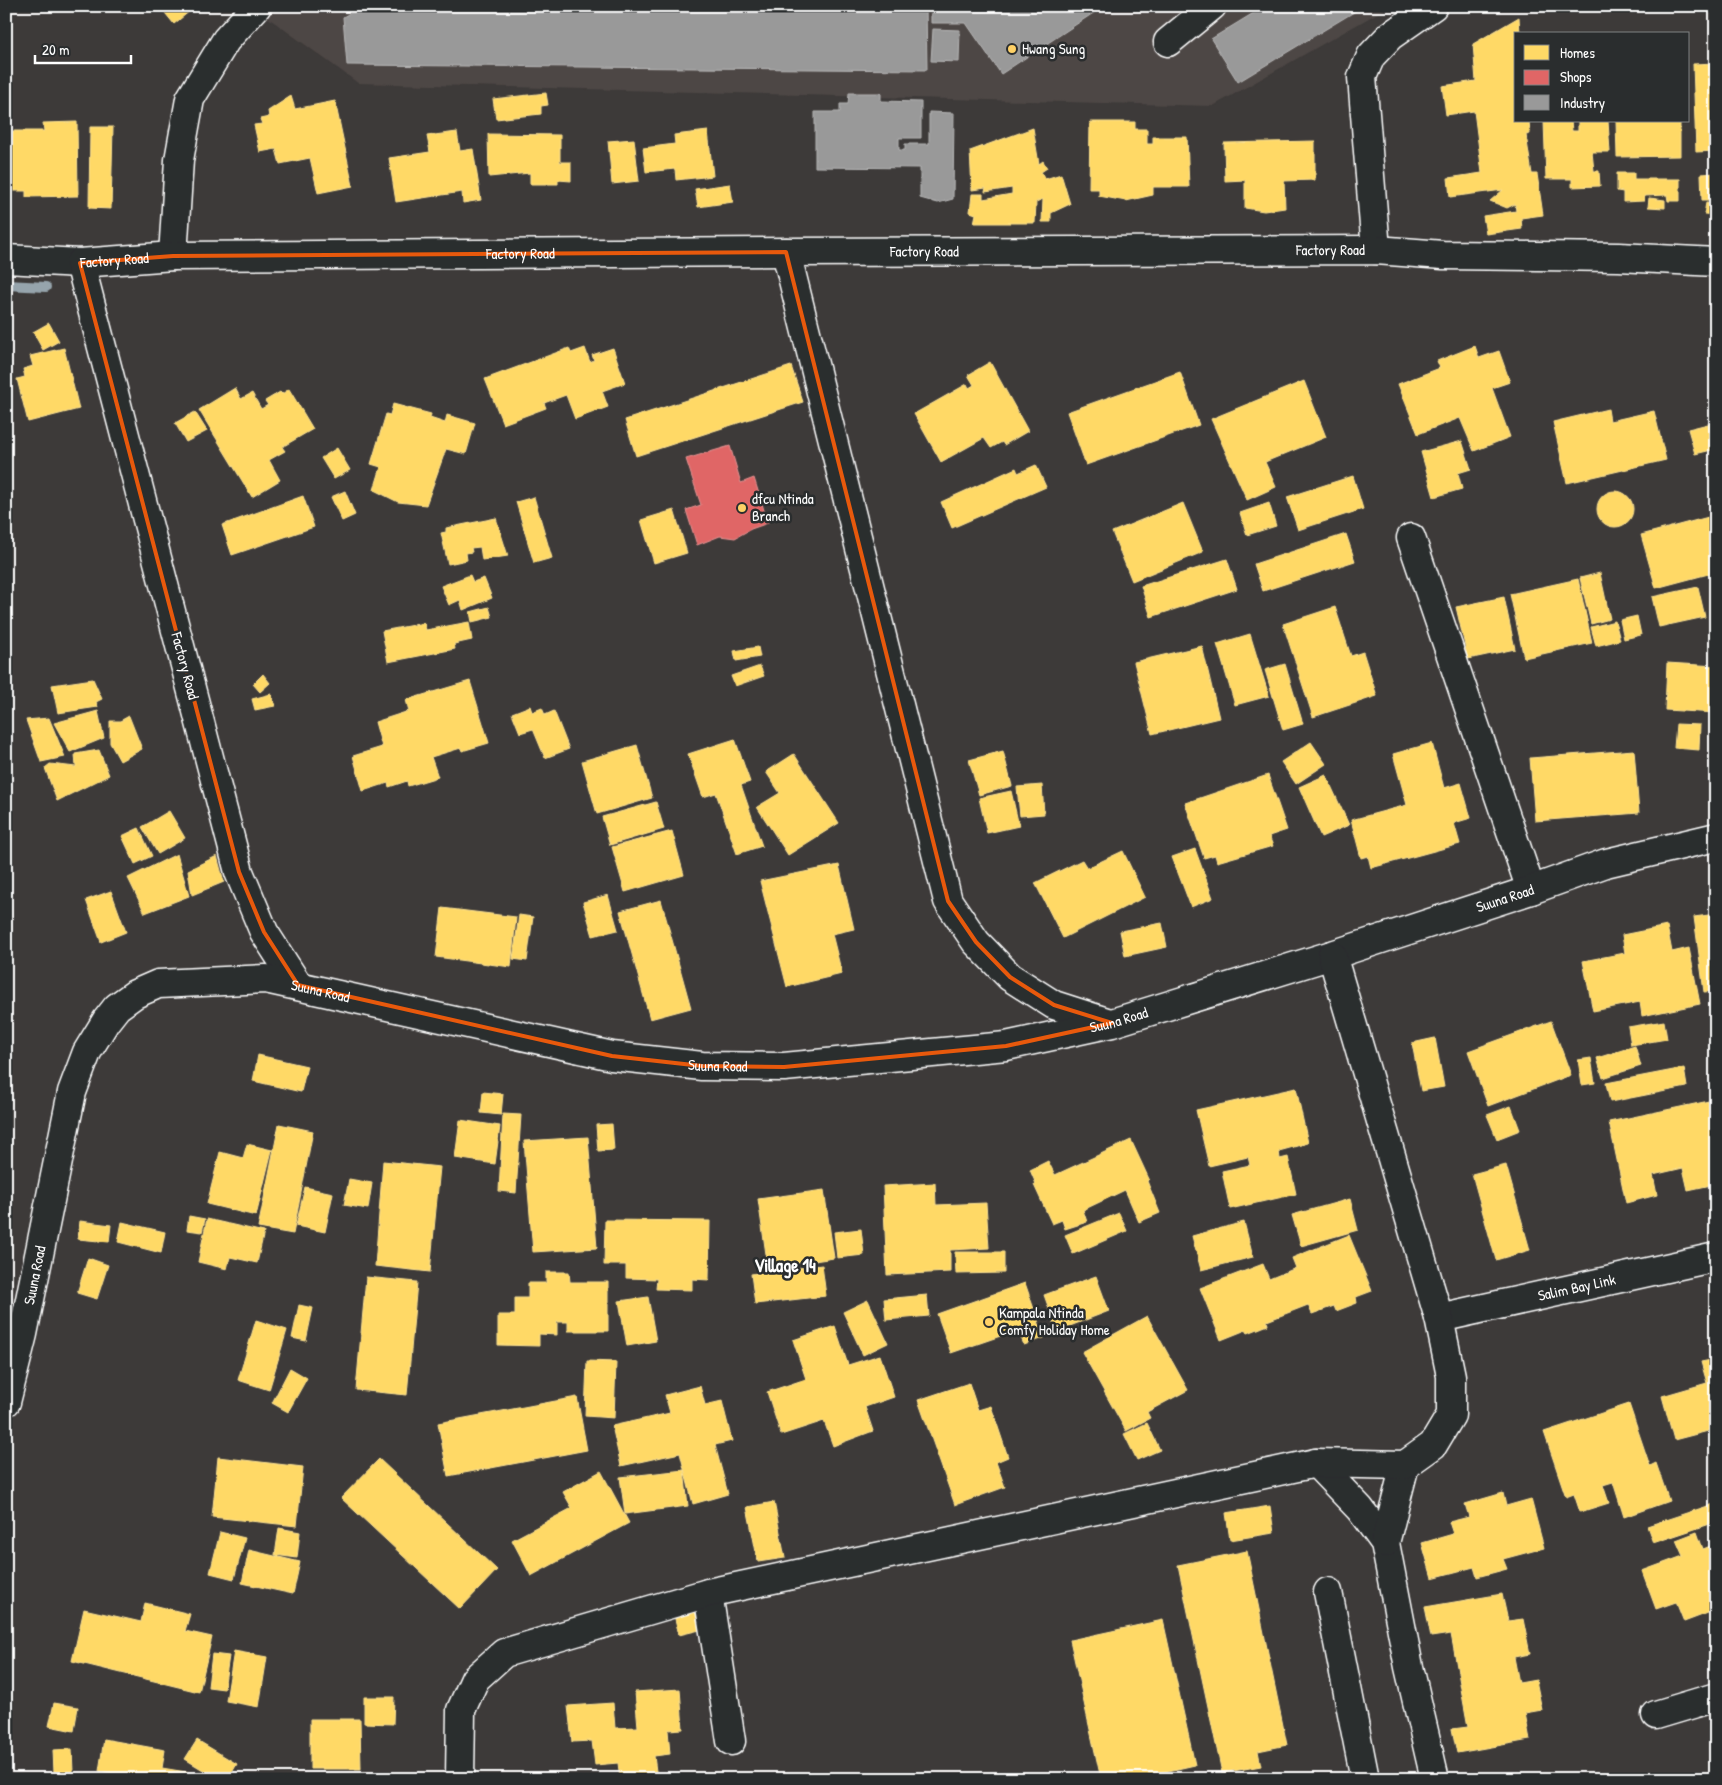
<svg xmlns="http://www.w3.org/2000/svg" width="1722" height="1785" font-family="'Patrick Hand',sans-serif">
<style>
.built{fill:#4e4745}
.homes{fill:#ffd966;stroke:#ffe494}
.shops{fill:#e06666;stroke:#e99494}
.industry{fill:#999;stroke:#b8b8b8}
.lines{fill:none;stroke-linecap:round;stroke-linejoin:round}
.stream{stroke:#96a4ac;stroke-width:10}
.minor-casing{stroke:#fff;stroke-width:31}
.minor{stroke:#2a2d2e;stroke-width:28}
.marked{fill:none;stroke:#e8590c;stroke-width:4;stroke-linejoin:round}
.poi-dot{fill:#ffd166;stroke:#2a2d2e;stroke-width:2}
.labels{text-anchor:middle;stroke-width:5;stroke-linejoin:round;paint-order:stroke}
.poi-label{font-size:15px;fill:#fff;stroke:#2a2d2e;text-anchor:start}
.street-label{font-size:15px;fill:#fff;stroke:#2a2d2e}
.quarter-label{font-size:18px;font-weight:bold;fill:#fff;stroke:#2a2d2e}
</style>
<rect width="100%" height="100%" fill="#3d3a39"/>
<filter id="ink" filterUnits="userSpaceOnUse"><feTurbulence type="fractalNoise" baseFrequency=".02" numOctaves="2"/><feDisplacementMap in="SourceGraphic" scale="10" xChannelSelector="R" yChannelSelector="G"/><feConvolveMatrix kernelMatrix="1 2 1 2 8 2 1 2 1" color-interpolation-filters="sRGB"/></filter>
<g filter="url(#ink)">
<polygon class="built" points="252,6 1390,6 1213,106 358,83"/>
<g class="homes">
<polygon points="163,6 196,6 174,24 161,8"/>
<polygon points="1519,17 1520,34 1516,34 1516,121 1529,121 1530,134 1526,135 1532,174 1537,174 1543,215 1521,218 1522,229 1486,234 1483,216 1516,211 1515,204 1507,208 1490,201 1503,190 1450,197 1448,178 1482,173 1474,111 1446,115 1442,86 1476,81 1473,44"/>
<polygon points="1716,63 1716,151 1696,152 1693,64"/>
<polygon points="546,93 548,105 541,106 541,114 496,119 493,99"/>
<polygon points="291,96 295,109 335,101 353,186 318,193 310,158 280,164 276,149 260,152 254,125 262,124 260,119 269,117 268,111"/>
<polygon points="1544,121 1571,121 1572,131 1578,131 1578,121 1608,121 1610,152 1592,152 1594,171 1599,171 1600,186 1572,187 1572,179 1546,179"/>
<polygon points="1616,121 1680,121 1680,156 1617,157"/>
<polygon points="77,122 78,196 26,197 26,191 6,191 6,131 44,131 43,123"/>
<polygon points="1090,122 1135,122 1135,129 1147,129 1147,144 1153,144 1153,137 1187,137 1189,187 1153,187 1153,195 1126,201 1099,196 1099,189 1089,189"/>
<polygon points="90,127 113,127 111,209 89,208"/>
<polygon points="1033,128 1039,164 1043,161 1047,168 1041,172 1045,179 1061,174 1070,204 1051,213 1051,222 1042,222 1043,199 1036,202 1035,223 974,223 976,214 970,212 972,194 983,194 983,199 1012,194 1012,188 985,192 986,188 972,190 970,151"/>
<polygon points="708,131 713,176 676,180 675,169 646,172 643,148 675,144 674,135"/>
<polygon points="457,132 460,151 473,149 481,200 463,203 462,192 396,202 389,158 430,152 427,136"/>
<polygon points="488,134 560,135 560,162 571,162 571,181 558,180 558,184 530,184 530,173 489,177"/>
<polygon points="634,139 639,181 612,184 608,141"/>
<polygon points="1315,141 1315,180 1284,181 1285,208 1264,211 1245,208 1245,180 1225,181 1224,143"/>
<polygon points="1617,173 1634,173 1634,179 1680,179 1680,201 1668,201 1667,195 1644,196 1644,201 1623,202 1623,192 1617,191"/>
<polygon points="1716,173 1716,200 1702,200 1701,174"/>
<polygon points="730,184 733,202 698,207 695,189"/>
<polygon points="1649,198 1665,200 1665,208 1648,207"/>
<polygon points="1706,203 1716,204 1716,215 1704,214"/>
<polygon points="49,323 59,341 43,350 33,332"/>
<polygon points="1475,346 1479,358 1499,351 1510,382 1492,388 1510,437 1474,451 1460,418 1418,434 1398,384 1440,368 1437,361"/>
<polygon points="64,348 79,409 28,422 17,379 25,377 23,369 33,366 30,356"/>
<polygon points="569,348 571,353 585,348 590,362 594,360 592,355 613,348 625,383 602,391 608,407 575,419 566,395 544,403 546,408 503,424 485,379"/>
<polygon points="990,362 1028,431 1004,445 1002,442 991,448 984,438 941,462 914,414 967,384 969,388 974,385 968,375"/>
<polygon points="791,366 803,402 636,456 625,420"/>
<polygon points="1180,372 1199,425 1086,465 1067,412"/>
<polygon points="1304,381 1326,437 1265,462 1276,487 1247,500 1211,419"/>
<polygon points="235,388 241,399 252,393 261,409 268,405 265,401 280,392 282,394 289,389 313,429 282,447 285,451 269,460 280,480 252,497 199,410"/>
<polygon points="393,404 431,414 430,418 445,423 447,415 475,423 466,454 446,449 426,505 398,502 374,490 381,467 371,464 386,414 390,415"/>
<polygon points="1608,409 1610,421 1654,411 1666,460 1567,483 1553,422"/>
<polygon points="195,412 207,431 186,442 175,423"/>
<polygon points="1716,422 1716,449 1695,454 1688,429"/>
<polygon points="1462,441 1471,469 1458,473 1462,489 1434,497 1421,452"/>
<polygon points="337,448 350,470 334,479 321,458"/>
<polygon points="1036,465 1046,487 952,528 941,502 1016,468 1018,473"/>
<polygon points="1353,476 1363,509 1298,530 1287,497"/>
<circle cx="1615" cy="509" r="18"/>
<polygon points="345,491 355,515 342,521 331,497"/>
<polygon points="303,496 314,527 232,555 222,525"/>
<polygon points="534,497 552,558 534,563 516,502"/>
<polygon points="1183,503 1203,552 1132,581 1112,532"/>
<polygon points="1269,503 1276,526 1247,535 1240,513"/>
<polygon points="674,510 687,553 654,563 641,520"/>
<polygon points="1716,515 1716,572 1656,588 1641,535"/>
<polygon points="496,518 508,556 482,560 480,547 471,548 472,552 466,553 467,560 448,564 441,533 446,532 446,528"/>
<polygon points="1346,534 1355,561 1263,591 1254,564"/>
<polygon points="1227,559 1237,589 1151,617 1141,586"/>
<polygon points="1600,573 1610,619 1591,624 1580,578"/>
<polygon points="470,575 473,582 484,578 492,598 463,610 460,600 449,605 441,586"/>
<polygon points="1578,579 1592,643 1524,658 1510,594"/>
<polygon points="1698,587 1705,617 1659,627 1652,597"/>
<polygon points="1504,597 1515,649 1468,659 1456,607"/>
<polygon points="489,607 492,617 472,622 470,612"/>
<polygon points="1335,607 1351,656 1363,652 1377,696 1313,717 1283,624"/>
<polygon points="1637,616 1641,635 1624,639 1620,620"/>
<polygon points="1615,621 1620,640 1596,646 1591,627"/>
<polygon points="469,622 472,640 454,644 455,649 388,662 382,631 424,623 426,630"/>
<polygon points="1250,634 1269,696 1235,705 1217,644"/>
<polygon points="1202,646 1219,718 1152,734 1134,662"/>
<polygon points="758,647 760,657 736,661 734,651"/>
<polygon points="1667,663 1716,666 1716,713 1665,710"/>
<polygon points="1285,664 1303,724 1283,730 1265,670"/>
<polygon points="760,666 764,676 735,686 731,676"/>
<polygon points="263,674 270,683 260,692 253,684"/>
<polygon points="93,679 102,699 96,702 98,707 58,713 52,685"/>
<polygon points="470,681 489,743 462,751 461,748 431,757 438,777 408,786 407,781 389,787 388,783 363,791 353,756 382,747 375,722 409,711 406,700"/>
<polygon points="271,694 275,706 255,710 252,699"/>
<polygon points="530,706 532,712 542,708 545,715 554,711 569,749 545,758 533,729 520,733 512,713"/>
<polygon points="98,711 104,738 70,752 54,723"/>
<polygon points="129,716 142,749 120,761 110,743 110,721 120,721"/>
<polygon points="49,718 65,757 41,762 26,720"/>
<polygon points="1676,724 1700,725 1699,750 1674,748"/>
<polygon points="735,739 750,782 741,785 762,846 737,854 716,793 703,797 688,754"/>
<polygon points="1311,742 1326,764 1296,784 1281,762"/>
<polygon points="1432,743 1444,788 1461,783 1471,818 1454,823 1460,844 1371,868 1368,856 1361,858 1351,820 1407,805 1393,754"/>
<polygon points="637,745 652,798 597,814 582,761"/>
<polygon points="99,750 109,775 57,801 45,768 50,764 76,767 75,754"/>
<polygon points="1634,750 1639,813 1535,821 1530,758"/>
<polygon points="1003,751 1012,786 979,795 969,760"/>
<polygon points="794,754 839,823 788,855 757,807 780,793 766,772"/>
<polygon points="1268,775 1287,830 1269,836 1273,846 1217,862 1215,855 1204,858 1185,803"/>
<polygon points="1326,775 1349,825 1321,837 1299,787"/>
<polygon points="1042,785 1044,814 1020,816 1017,787"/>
<polygon points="1011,791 1019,826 987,833 979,798"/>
<polygon points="656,802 664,829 610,845 602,817"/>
<polygon points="169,811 185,838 158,854 142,827"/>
<polygon points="139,828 152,856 135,864 122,836"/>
<polygon points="672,831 684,875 625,892 612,847"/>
<polygon points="1195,849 1213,898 1191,907 1172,857"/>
<polygon points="1123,851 1145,897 1063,938 1035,883 1082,860 1087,868"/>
<polygon points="177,854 189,896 145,913 128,878"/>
<polygon points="217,856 224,882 192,895 188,870"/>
<polygon points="839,865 854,929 832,934 842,974 787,987 760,881"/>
<polygon points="111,891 126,932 101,942 86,900"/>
<polygon points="608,895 618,930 593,936 583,902"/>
<polygon points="661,900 691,1008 650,1019 620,911"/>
<polygon points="442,908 516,917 511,967 436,957"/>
<polygon points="1716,914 1716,991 1704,992 1694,917"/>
<polygon points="519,915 533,917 527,961 513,959"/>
<polygon points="1162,923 1167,947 1125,956 1120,931"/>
<polygon points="1667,926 1672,952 1689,948 1700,1004 1642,1016 1640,1002 1593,1011 1583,961 1625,953 1622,935"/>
<polygon points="1551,1021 1571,1075 1488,1106 1468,1051"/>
<polygon points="1664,1021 1667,1039 1631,1045 1628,1027"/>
<polygon points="1435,1038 1444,1087 1421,1091 1412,1043"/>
<polygon points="1635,1046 1641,1066 1603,1078 1597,1058"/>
<polygon points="258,1055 307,1066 301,1092 253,1081"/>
<polygon points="1591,1058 1595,1083 1582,1085 1578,1060"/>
<polygon points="1684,1068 1687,1087 1610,1102 1606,1083"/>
<polygon points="1296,1088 1308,1143 1279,1151 1280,1159 1288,1157 1296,1194 1230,1209 1222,1171 1250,1165 1248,1157 1209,1166 1196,1110"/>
<polygon points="483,1092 503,1094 501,1115 481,1113"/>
<polygon points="1709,1101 1716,1130 1716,1184 1688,1190 1683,1168 1653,1175 1657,1195 1626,1203 1609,1122"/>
<polygon points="1511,1106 1520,1130 1497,1139 1487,1115"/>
<polygon points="503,1114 521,1115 516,1193 499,1191"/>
<polygon points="460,1120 500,1126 495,1164 455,1158"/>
<polygon points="279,1124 313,1131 293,1234 258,1228"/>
<polygon points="612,1124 614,1150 598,1151 596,1125"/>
<polygon points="588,1137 597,1248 533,1252 524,1141"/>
<polygon points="1131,1140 1149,1179 1147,1181 1160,1213 1139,1222 1125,1190 1083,1210 1087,1222 1065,1229 1062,1220 1052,1224 1034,1185 1036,1184 1030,1170 1048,1161 1055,1175"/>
<polygon points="247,1144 272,1150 256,1216 207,1204 220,1152 243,1158"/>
<polygon points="383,1161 440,1167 430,1272 375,1266"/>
<polygon points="1506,1165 1530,1250 1496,1260 1472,1174"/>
<polygon points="349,1179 372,1183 368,1209 344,1205"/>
<polygon points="935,1183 936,1205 986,1203 989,1248 950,1250 950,1272 887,1275 883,1186"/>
<polygon points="305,1187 333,1193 325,1232 296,1226"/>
<polygon points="824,1190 834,1258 768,1268 758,1199"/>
<polygon points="1350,1199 1358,1230 1301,1246 1292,1215"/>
<polygon points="1119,1213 1127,1231 1073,1254 1065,1235"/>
<polygon points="189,1216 205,1219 202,1232 187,1230"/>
<polygon points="207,1219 264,1232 257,1263 230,1257 227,1269 198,1262"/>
<polygon points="605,1220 710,1221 709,1280 692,1279 692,1290 656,1289 657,1279 626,1278 626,1265 604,1265"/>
<polygon points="80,1221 111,1225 109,1242 78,1239"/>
<polygon points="122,1222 165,1232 161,1253 118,1242"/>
<polygon points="1244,1222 1253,1257 1201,1270 1192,1236"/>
<polygon points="861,1229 864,1255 837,1258 834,1232"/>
<polygon points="1349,1235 1372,1291 1356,1297 1357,1303 1336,1311 1334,1306 1312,1314 1308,1305 1267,1321 1268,1325 1248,1333 1246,1330 1221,1340 1200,1288 1263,1264 1269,1279 1296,1268 1292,1258"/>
<polygon points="955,1252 1004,1252 1004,1273 956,1274"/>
<polygon points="88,1258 108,1265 97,1299 77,1293"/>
<polygon points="822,1265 826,1296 755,1304 751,1274"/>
<polygon points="546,1272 569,1272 570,1282 608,1282 608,1331 568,1331 568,1322 557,1322 557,1335 539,1334 539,1346 498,1345 498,1315 515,1315 515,1298 528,1298 528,1283 546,1283"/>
<polygon points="1096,1276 1109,1311 1057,1331 1044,1295"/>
<polygon points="366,1277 417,1282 407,1395 356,1390"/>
<polygon points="1025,1283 1044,1338 1024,1345 1018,1330 951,1353 937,1314"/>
<polygon points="927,1295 929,1316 886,1320 884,1299"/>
<polygon points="648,1297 656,1341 627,1346 619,1301"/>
<polygon points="868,1300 888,1343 863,1355 843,1312"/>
<polygon points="299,1305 313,1308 306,1341 292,1338"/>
<polygon points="1147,1316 1188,1390 1147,1412 1150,1418 1126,1431 1082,1352"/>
<polygon points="256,1320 287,1330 269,1390 238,1380"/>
<polygon points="835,1326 848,1365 880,1355 894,1397 865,1407 873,1431 833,1446 824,1421 781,1435 767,1392 806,1379 793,1340"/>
<polygon points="1716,1359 1716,1429 1674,1440 1662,1396 1707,1383 1701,1362"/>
<polygon points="587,1361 616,1362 614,1418 585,1416"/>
<polygon points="290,1368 307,1378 288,1412 272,1403"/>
<polygon points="969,1383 978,1410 991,1406 1008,1457 996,1462 1005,1487 955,1505 918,1400"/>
<polygon points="700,1386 705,1405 722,1401 732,1441 715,1445 728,1494 693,1504 680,1453 621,1466 612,1426 670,1413 665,1395"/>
<polygon points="577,1397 587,1450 448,1476 438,1423"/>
<polygon points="1629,1404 1650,1466 1656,1463 1669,1501 1624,1517 1613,1482 1603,1485 1609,1503 1580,1512 1574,1494 1566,1497 1544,1432"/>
<polygon points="1147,1423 1160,1450 1137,1460 1124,1434"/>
<polygon points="218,1457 303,1467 297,1526 212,1517"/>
<polygon points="379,1459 497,1570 460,1609 341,1498"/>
<polygon points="684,1470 688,1506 625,1514 620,1477"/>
<polygon points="601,1471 629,1523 531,1576 512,1540 572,1508 563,1492"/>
<polygon points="1503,1493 1506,1506 1531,1499 1544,1548 1503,1559 1507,1569 1477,1577 1474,1567 1432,1578 1422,1543 1453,1534 1449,1522 1469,1517 1465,1504"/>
<polygon points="774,1502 785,1558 758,1562 747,1507"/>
<polygon points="1714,1504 1716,1522 1653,1543 1647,1526"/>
<polygon points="1270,1506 1274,1533 1230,1540 1226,1513"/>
<polygon points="279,1528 300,1532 297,1558 275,1555"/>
<polygon points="220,1532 245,1538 234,1579 210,1573"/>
<polygon points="1697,1532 1703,1549 1716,1544 1716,1587 1710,1589 1716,1605 1716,1610 1684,1622 1676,1602 1656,1609 1642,1571 1683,1556 1676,1540"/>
<polygon points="249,1550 300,1562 293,1594 242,1583"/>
<polygon points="1247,1551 1287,1745 1258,1751 1261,1766 1222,1773 1178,1565"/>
<polygon points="1502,1594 1508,1621 1523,1619 1530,1654 1514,1657 1519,1683 1536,1680 1542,1710 1525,1713 1530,1740 1457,1753 1452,1729 1468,1727 1451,1634 1431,1637 1425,1607"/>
<polygon points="145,1603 190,1614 185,1631 212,1637 199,1692 72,1661 84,1609 141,1622"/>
<polygon points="695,1611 700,1630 679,1635 674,1615"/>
<polygon points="1163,1620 1195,1765 1133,1779 1101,1779 1070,1640"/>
<polygon points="234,1651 267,1657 259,1707 226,1701"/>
<polygon points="212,1654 229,1656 224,1689 208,1687"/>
<polygon points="680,1689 683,1729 668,1730 670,1754 654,1756 657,1779 620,1779 618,1763 595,1765 592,1741 572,1742 568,1706 613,1703 615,1728 638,1727 635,1692"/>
<polygon points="364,1697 394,1697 393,1724 364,1723"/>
<polygon points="54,1703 78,1707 74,1731 49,1726"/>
<polygon points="310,1719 360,1719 361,1769 310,1769"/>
<polygon points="104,1739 165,1750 162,1768 204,1775 203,1779 109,1779 110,1773 99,1771"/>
<polygon points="197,1740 237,1764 228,1779 218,1779 185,1759"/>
<polygon points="72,1749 73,1772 54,1773 53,1750"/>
<polygon points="1260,1775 1260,1779 1237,1779"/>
</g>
<polygon class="shops" points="730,446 741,483 754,478 768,523 751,529 735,538 720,536 697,545 686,510 701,505 686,459"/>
<g class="industry">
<polygon points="362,6 926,6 927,70 347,65 343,17"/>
<polygon points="931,6 1104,6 1001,74 966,23 931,23"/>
<polygon points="1265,6 1364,6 1238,82 1211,39"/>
<polygon points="933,29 960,30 959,62 931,61"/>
<polygon points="849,93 881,93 881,101 921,102 921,138 899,138 899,150 905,150 905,144 929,144 929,112 954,113 953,199 938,203 920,198 920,168 815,167 815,112 840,112 840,104 848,104"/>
</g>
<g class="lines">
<polyline class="stream" points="6,285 46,287"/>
<defs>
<g id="minor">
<polyline points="1168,42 1212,6"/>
<polyline points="1376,250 1362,77 1371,56 1390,36 1433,6"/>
<polyline points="786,252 948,901 976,942 1010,977 1054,1005 1110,1023"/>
<polyline points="173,256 179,160 190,99 226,40 257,6"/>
<polyline points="6,259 80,263"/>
<polyline points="1411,538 1531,890"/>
<path id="s1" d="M298,985L264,932L239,872L80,263L173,256L786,252L1376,250L1443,255L1619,257L1716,262"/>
<path id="s2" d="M1439,1318L1716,1257"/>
<path id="s3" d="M6,1402L23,1334L72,1092L87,1052L106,1021L117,1007L135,994L158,984L266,979L612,1056L702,1066L784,1067L1006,1046L1112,1023L1332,955L1531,890L1606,863L1716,837"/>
<polyline points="1316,1463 1360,1509 1385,1543 1409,1667 1435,1779"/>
<polyline points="1385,1543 1405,1465"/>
<polyline points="1328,1592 1365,1779"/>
<polyline points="708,1593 731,1741"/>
<polyline points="1656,1715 1716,1697"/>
<polyline points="460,1779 461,1710 475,1679 504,1653 708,1593 1316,1463 1405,1465 1433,1445 1451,1415 1451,1376 1439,1318 1332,955"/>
</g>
</defs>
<use href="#minor" class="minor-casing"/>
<use href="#minor" class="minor"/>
</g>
</g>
<path class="marked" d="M786,252L948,901L976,942L1010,977L1054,1005L1112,1023L1006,1046L784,1067L702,1066L612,1056L298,985L264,932L239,872L80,263L173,256Z"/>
<g class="poi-dot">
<circle cx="1012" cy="49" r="5"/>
<circle cx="742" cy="508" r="5"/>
<circle cx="989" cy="1322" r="5"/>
</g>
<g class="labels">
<g class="poi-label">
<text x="1022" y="54">Hwang Sung</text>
<text x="752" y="504">dfcu Ntinda<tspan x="752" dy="17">Branch</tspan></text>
<text x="999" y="1318">Kampala Ntinda<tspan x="999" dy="17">Comfy Holiday Home</tspan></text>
</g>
<g class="street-label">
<text dy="5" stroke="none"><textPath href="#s1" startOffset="2008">Factory Road</textPath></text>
<text dy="5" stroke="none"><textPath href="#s1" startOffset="1602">Factory Road</textPath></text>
<text dy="5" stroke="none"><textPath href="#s1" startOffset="1198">Factory Road</textPath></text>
<text dy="5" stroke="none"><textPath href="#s1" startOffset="792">Factory Road</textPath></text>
<text transform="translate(185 666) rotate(75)" y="5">Factory Road</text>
<text dy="5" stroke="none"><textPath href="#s3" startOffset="1840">Suuna Road</textPath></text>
<text dy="5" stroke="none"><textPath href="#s3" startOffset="625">Suuna Road</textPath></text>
<text dy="5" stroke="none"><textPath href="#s3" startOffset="1435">Suuna Road</textPath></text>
<text dy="5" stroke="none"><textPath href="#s3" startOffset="1030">Suuna Road</textPath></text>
<text dy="5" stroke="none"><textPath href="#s3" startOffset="130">Suuna Road</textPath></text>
<text dy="5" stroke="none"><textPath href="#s2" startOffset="141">Salim Bay Link</textPath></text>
</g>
<g class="quarter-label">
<text x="785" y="1272">Village 14</text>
</g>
</g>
<rect width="1722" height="1785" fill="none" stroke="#2a2d2e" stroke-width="25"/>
<rect x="12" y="12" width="1697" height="1760" fill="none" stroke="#fff" stroke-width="2" filter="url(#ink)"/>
<rect x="1514" y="32" width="175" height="90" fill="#2a2d2e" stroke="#7f8182"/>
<rect x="1524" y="45" width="25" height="15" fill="#ffd966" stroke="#7f8182"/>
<text x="1560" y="58" font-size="15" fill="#ffffff">Homes</text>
<rect x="1524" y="70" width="25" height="15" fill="#e06666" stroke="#7f8182"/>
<text x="1560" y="82" font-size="15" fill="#ffffff">Shops</text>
<rect x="1524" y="95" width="25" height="15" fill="#999999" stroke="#7f8182"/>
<text x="1560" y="108" font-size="15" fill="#ffffff">Industry</text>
<path d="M35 55v8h96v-8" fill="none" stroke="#ffffff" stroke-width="2.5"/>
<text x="42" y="55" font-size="15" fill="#ffffff" stroke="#2a2d2e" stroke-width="4" paint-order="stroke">20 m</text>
</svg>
